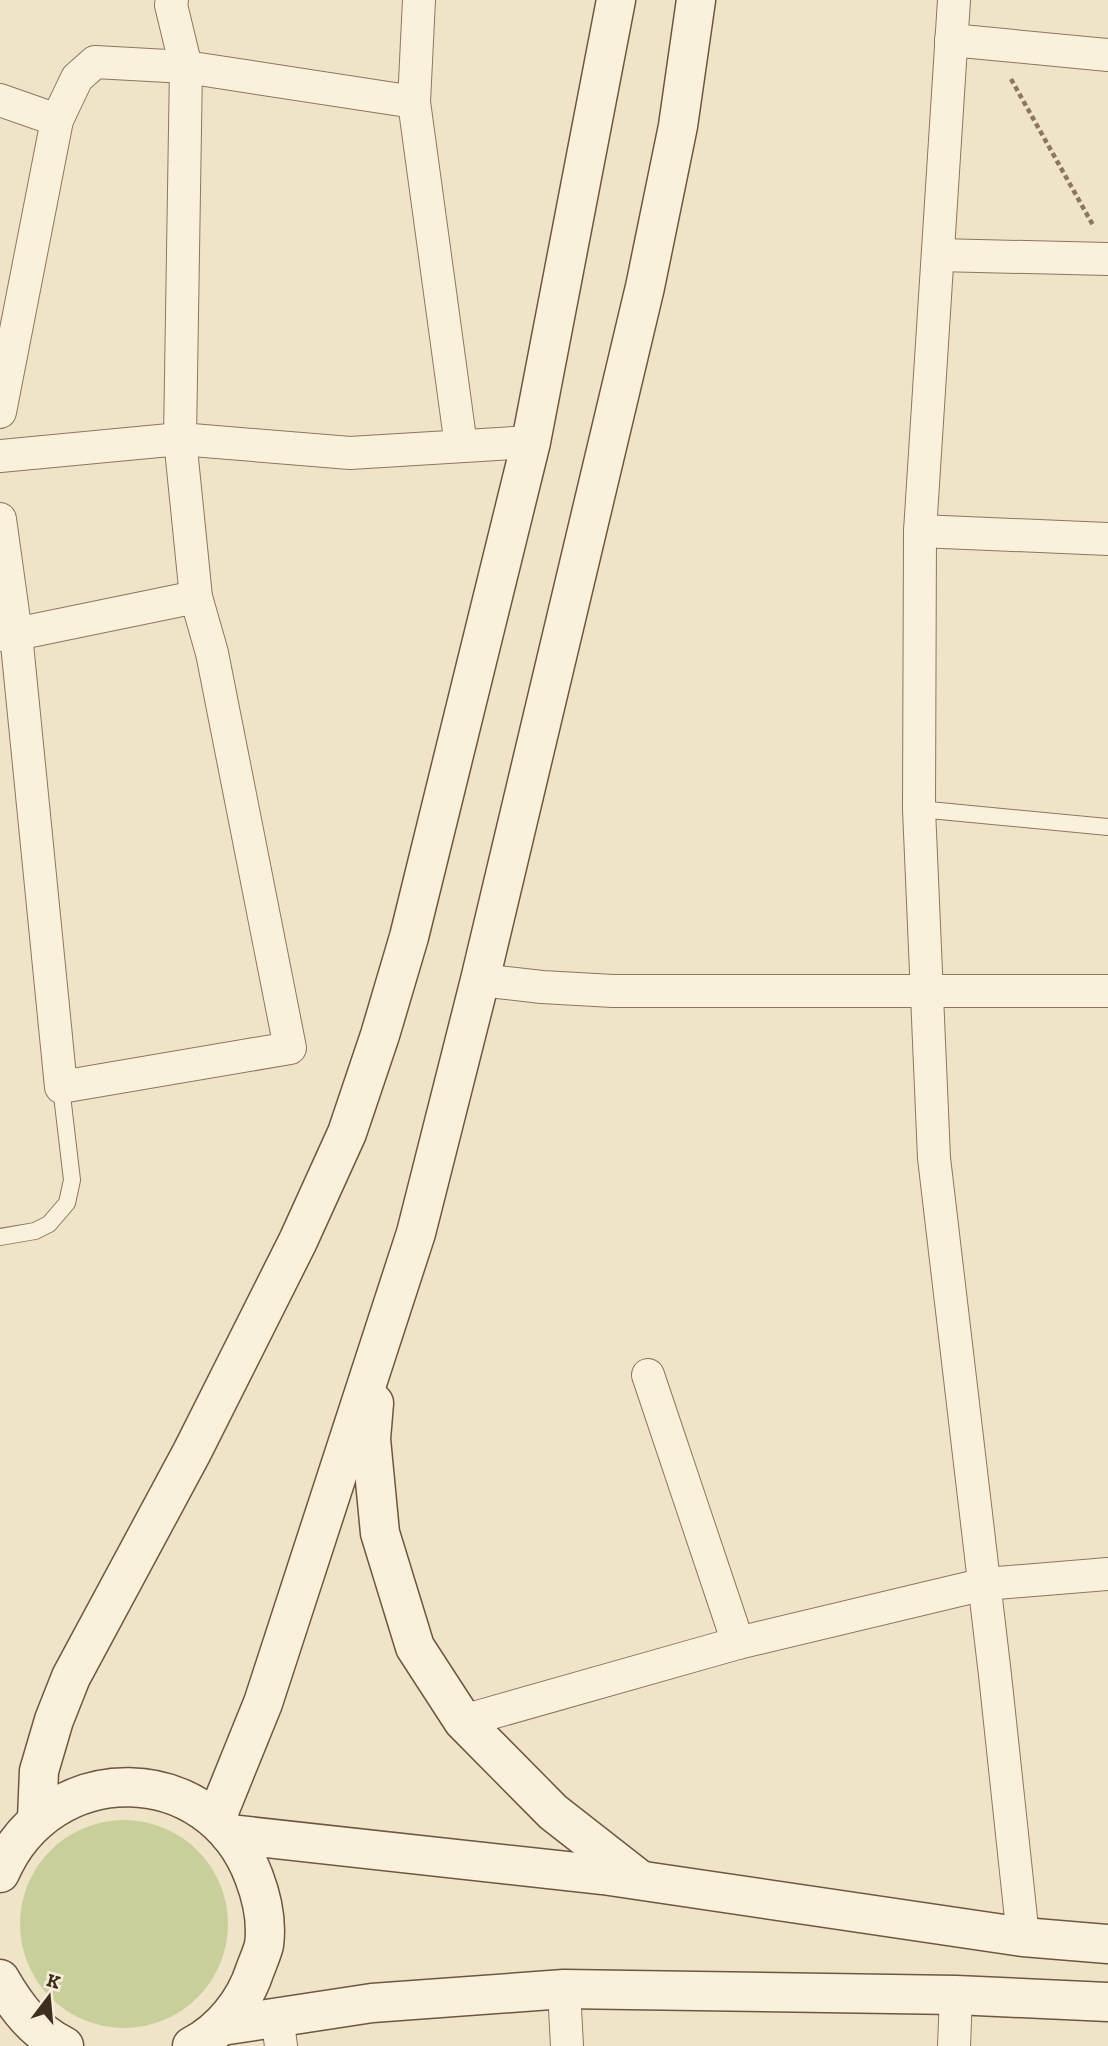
<svg xmlns="http://www.w3.org/2000/svg" width="1108" height="2046" font-family="'Zilla Slab',serif">
<style>
.green{fill:#c9cf9b}
.lines{fill:none;stroke-linecap:round;stroke-linejoin:round}
.service-casing{stroke:#8d765c;stroke-width:18}
.minor-casing{stroke:#8d765c;stroke-width:34}
.secondary-casing{stroke:#6f573f;stroke-width:41}
.path{stroke:#8d765c;stroke-width:4.5;stroke-dasharray:5 3.5;stroke-linecap:butt}
.service{stroke:#faf1dc;stroke-width:16}
.minor{stroke:#faf1dc;stroke-width:32}
.secondary{stroke:#faf1dc;stroke-width:38}
</style>
<rect width="100%" height="100%" fill="#f0e4c8"/>
<circle class="green" cx="124" cy="1924" r="104"/>
<g class="lines">
<defs>
<g id="service">
<polyline points="919,809 1108,827"/>
<polyline points="0,1237 35,1231 49,1224 67,1203 72,1180 61,1087"/>
</g>
<g id="minor">
<polyline points="419,0 414,102 461,446"/>
<polyline points="954,0 920,531 919,809 934,1158 995,1675 1023,1937"/>
<polyline points="951,40 1108,55"/>
<polyline points="0,100 57,120 0,412"/>
<polyline points="57,120 77,78 95,62 186,67 414,102"/>
<polyline points="938,255 1108,259"/>
<polyline points="0,456 180,439 350,453 531,442"/>
<polyline points="0,519 16,634 61,1087 290,1048 212,653 196,597 180,439 186,67 171,5 172,0"/>
<polyline points="920,531 1108,539"/>
<polyline points="0,635 16,634 196,597"/>
<polyline points="480,980 542,987 613,991 1108,991"/>
<polyline points="648,1375 738,1643"/>
<polyline points="463,1721 738,1643 985,1584 1108,1574"/>
<polyline points="564,1989 567,2046"/>
<polyline points="277,2016 281,2046"/>
<polyline points="954,2046 956,1995"/>
</g>
<g id="secondary">
<polyline points="374,1403 371,1439 380,1533 415,1647 463,1721 553,1812 640,1880"/>
<polyline points="37,1819 39,1771 54,1720 71,1677 192,1452 298,1241 347,1133 380,1035 409,937 531,442 616,0"/>
<polyline points="216,1819 263,1703 416,1233 480,980 645,287 678,126 696,0"/>
<polyline points="229,1834 603,1875 1023,1937 1108,1944"/>
<path d="M0,1873C50,1757 210,1759 254,1877C262,1898 267,1923 264,1945C262,1953 258,1962 255,1970C245,2001 222,2031 192,2046"/>
<path d="M0,1979C16,2007 34,2031 64,2046"/>
<polyline points="221,2026 372,2003 564,1989 956,1995 1108,2002"/>
</g>
</defs>
<use href="#service" class="service-casing"/>
<use href="#minor" class="minor-casing"/>
<use href="#secondary" class="secondary-casing"/>
<polyline class="path" points="1011,79 1094,227"/>
<use href="#service" class="service"/>
<use href="#minor" class="minor"/>
<use href="#secondary" class="secondary"/>
</g>
<g transform="translate(49 1997) rotate(16)" stroke="#f7eed8" stroke-width="5" paint-order="stroke">
<path d="M0-5L12 26L0 18L-12 26Z" fill="#3d2e20"/>
<text y="-10" font-size="19" font-weight="bold" text-anchor="middle" fill="#3d2e20">K</text>
</g>
</svg>
